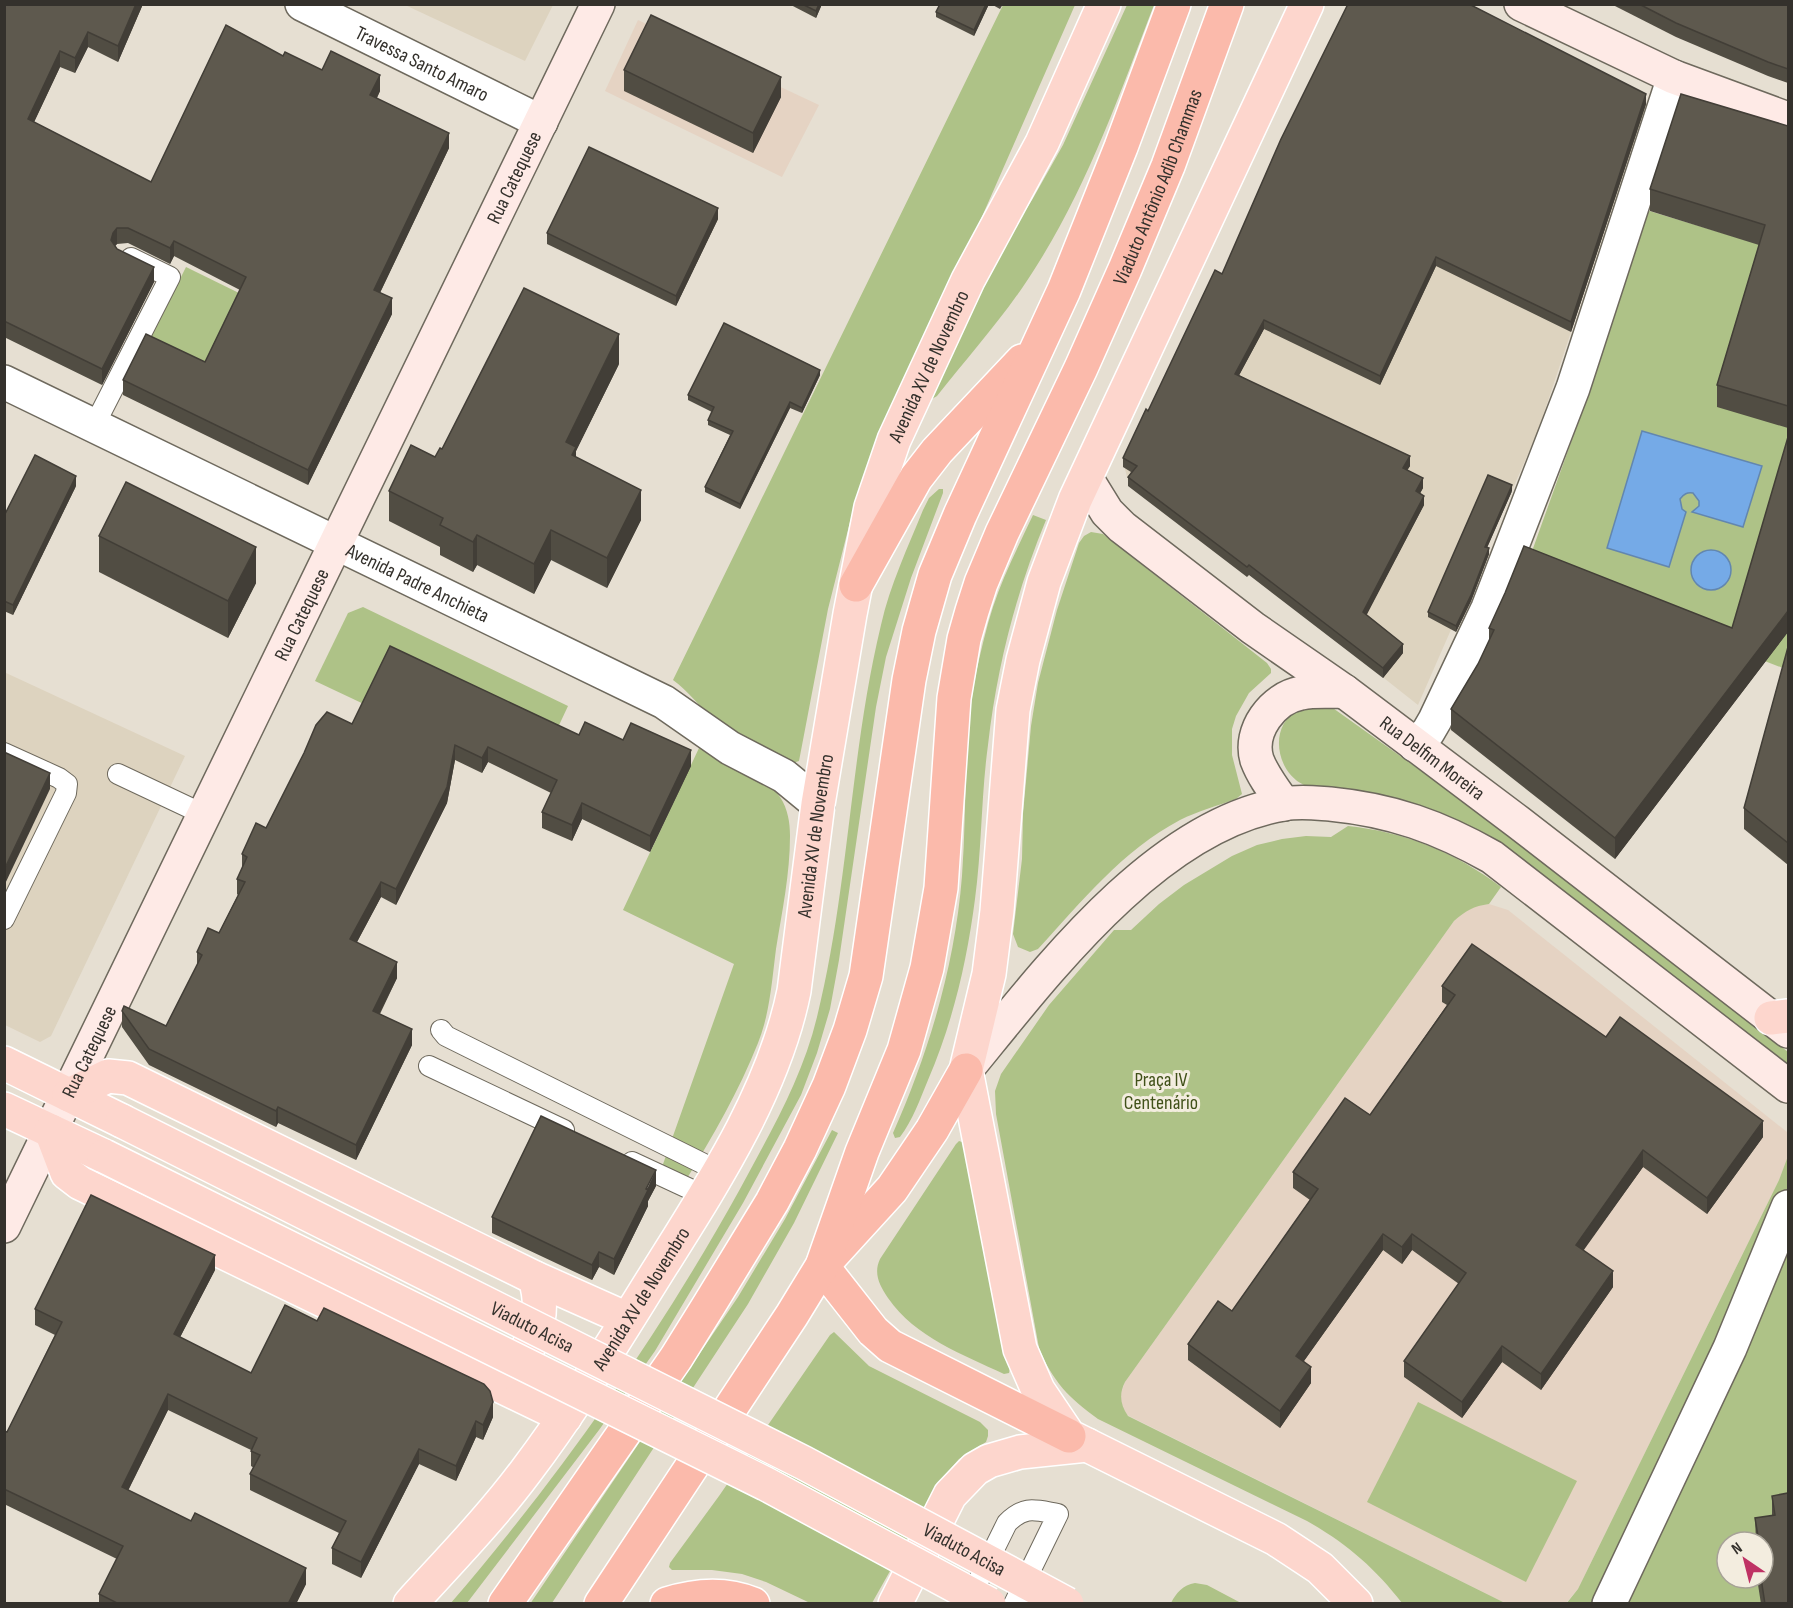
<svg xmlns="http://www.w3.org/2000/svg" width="1793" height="1608" font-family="'Sofia Sans Condensed',sans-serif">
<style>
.built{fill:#ddd3bf}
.education{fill:#e5d3c3}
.green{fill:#aec287;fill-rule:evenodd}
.water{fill:#75aae7;stroke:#6286af;stroke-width:1.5}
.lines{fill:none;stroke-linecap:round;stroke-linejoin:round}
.lane-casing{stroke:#6e695d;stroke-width:22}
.street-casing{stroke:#6e695d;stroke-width:36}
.secondary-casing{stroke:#6e695d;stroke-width:36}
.primary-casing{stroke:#fff;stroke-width:36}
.highway-casing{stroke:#fff;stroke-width:36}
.lane{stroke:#fff;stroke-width:20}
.street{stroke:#fff;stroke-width:33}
.secondary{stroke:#feeae6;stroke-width:33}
.primary{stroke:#fdd6cd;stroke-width:33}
.highway{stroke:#fbbaab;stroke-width:33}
.primary-bridge-casing{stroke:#fff;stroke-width:36;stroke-linecap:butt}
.primary-bridge{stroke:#fdd6cd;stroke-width:33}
.wall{fill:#514d43}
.shaded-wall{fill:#423e37}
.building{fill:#5e594e;stroke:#423e37;stroke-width:1.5}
.labels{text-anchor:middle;stroke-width:6;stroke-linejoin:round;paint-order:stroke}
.street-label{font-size:20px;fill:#34312c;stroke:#f3eddf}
.park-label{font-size:20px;fill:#415119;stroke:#f3eddf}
</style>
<rect width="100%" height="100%" fill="#e6dfd2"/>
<g class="built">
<polygon points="405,5 553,4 553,5 525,61"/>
<polygon points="1565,61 1647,104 1538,431 1418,705 1318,626 1129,485 1125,469 1215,279"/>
<polygon points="4,672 185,756 51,1036 40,1042 5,1025"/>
</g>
<g class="education">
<polygon points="638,20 819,105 782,177 605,91"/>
<polygon points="1489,904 1508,910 1787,1132 1788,1138 1788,1156 1779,1180 1578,1589 1566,1603 1505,1603 1127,1415 1121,1403 1121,1393 1125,1382 1454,921 1464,912 1477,906"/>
</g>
<g class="green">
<path d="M1003,5H1075L853,510L828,609L799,761L793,763C767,750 737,739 714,720C700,707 688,691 673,680Z"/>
<path d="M1127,5H1154C1120,93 1089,182 1039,262C1010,310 972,352 937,396L932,399L930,398L997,255L1032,200L1063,145Z"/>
<polygon points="1646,210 1788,253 1788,670 1526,568 1589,392"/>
<polygon points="186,267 241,294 201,374 146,347"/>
<path d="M939,489H943V493L911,578L886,657L876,707L839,960L830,1009L817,1053L801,1095L743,1203L655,1351L599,1430L467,1603L450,1604C561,1475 658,1337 740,1189C770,1133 802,1079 817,1017C849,888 850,753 881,625C890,585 908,547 923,510L929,498Z"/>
<path d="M1033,515L1046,520C1016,592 997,667 988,745C981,796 982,848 975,899C967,961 953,1022 928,1080C920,1099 913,1120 900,1137L895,1138L893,1133C929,1052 955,965 962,876C967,809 963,739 976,673C981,651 986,628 993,607C1003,576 1019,545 1033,515Z"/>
<path d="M1091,532L1103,534L1267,663L1271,669V673L1249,693L1236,716L1232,729V755L1242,794L1236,799C1217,806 1198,811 1180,820C1123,850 1081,902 1038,949L1030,952L1018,947L1013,934L1022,859L1023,814L1031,726L1038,683L1057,610L1079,543L1084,536Z"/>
<polygon points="363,607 568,706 553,738 368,706 315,681 348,613"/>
<path d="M1330,706L1497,825L1749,1021L1788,1052V1064L1511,850C1466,820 1416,801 1363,791C1346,788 1319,791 1304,785C1276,772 1268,726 1298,710C1307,706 1321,707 1330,706Z"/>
<path d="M699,748C727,761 762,771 780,797C788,809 790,823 790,836C790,874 782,912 776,949C772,980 770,1013 758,1043C739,1091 713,1136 686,1180L662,1167L734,964L623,910Z"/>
<path d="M1348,826C1405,832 1455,852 1501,887L1489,904C1474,906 1465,911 1454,921L1125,1382C1119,1394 1120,1404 1128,1416L1505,1603H1402C1375,1568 1346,1543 1307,1521L1098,1419C1069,1398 1053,1382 1039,1348L996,1114L995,1091L1001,1074L1049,1005L1114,930H1131L1159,904L1184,885L1232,856L1257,845L1282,839L1306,836L1331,837Z"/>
<polygon points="832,1130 838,1133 794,1223 748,1304 552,1603 530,1604 738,1297 785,1219"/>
<path d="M959,1141L965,1143L1010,1368L1009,1373L1004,1374C962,1354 916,1338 888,1298C880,1286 873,1274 880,1259L956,1144Z"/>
<path d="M1788,1156V1603L1566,1604L1578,1589L1779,1180ZM1727,1542H1763V1578H1727Z"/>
<polygon points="834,1332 869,1366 980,1422 988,1430 988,1436 986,1442 959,1459 943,1477 872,1603 810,1603 766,1582 742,1574 712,1570 672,1570 669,1567 670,1563 719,1496 830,1335"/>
<polygon points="1418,1402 1577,1481 1526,1582 1367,1502"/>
<path d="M1195,1583L1207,1585L1241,1603H1171C1176,1593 1183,1585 1195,1583Z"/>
</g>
<g class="water">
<path d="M1642,431L1762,466L1743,527L1692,512L1699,506V501L1693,493C1687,492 1684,494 1680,499L1682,509L1686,512L1669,567L1607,548Z"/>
<circle cx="1711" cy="570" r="20"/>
</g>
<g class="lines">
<defs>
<g id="lane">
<polyline points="94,426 170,277 131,258"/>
<polyline points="4,753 59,778 67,784 66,793 4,919"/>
<polyline points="118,774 205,815"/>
<polyline points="441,1030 446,1036 718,1171"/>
<polyline points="429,1066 564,1130"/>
<polyline points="632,1162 705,1196"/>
<path d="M967,1604L1007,1523C1025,1505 1035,1510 1058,1514L1014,1604"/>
</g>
<g id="street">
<path id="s1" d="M302,4L541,122"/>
<path id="s2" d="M4,382L664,702L730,748L784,776L818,804"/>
<polyline points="1415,745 1428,732 1435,720 1488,608 1573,388 1674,77"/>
<polyline points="1609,1604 1730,1348 1788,1207"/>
</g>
<g id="secondary">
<polyline points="1521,4 1674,77 1788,119"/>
<path id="s3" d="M1086,478L1107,512L1122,527L1253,628L1344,691L1518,822L1788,1031"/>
<path d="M1284,804C1274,790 1263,776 1257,760C1248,731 1273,698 1301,693C1315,690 1330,692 1344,691"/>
<path d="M966,1070C1044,975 1155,825 1284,804C1299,801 1315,803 1330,804C1392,810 1439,827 1492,857L1788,1086"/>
<path id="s4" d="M4,1226L598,4"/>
</g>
<g id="primary">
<polyline points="1307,4 1075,500 1044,582 1023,660 1013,710 997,911 989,974 966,1070 1020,1349 1038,1390 1069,1436 1276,1539 1320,1568 1356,1604"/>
<polyline points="1771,1018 1788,1016"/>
<polyline points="4,1063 122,1121"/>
<polyline points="69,1095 108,1076 128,1078 535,1278 627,1319"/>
<polyline points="4,1109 104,1156"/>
<polyline points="51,1131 67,1173 80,1183 565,1417"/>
<path d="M494,1376C534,1358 547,1318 535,1278"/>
<path id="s5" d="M410,1604C450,1560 491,1518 526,1471C576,1405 619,1333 663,1263C716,1179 774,1089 794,991L818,804L850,614L871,507L894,440L968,280L1042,143L1104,4"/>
<polyline points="895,1604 950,1495 975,1469 989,1461 1020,1452 1087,1445"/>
</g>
<g id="highway">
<polyline points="856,585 916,478 937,451 1022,361"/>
<polyline points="829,1258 892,1189 932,1130 966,1070"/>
<polyline points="822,1266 873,1331 890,1346 1069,1436"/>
<polyline points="505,1604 676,1358 709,1305 772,1202 800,1149 829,1086 850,1030 866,976 909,680 919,631 935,575 960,515 1064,290 1121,147 1174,4"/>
<path id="s6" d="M601,1604L792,1315L822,1266L862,1152L904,1050L927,968L941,888L954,698L964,639L972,611L981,583L1002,533L1081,368L1125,269L1168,166L1227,4"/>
<path d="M667,1604C695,1595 726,1593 753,1604"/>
</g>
</defs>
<use href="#lane" class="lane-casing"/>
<use href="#street" class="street-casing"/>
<use href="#secondary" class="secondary-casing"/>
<use href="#primary" class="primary-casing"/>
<use href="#highway" class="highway-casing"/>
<use href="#lane" class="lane"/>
<use href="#street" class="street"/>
<use href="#secondary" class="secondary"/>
<use href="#primary" class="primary"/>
<use href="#highway" class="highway"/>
<defs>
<g id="primary-bridge">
<path id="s7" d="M122,1121L804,1463L1067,1604"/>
<polyline points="104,1156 766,1484 989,1604"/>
</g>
</defs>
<use href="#primary-bridge" class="primary-bridge-casing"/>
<use href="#primary-bridge" class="primary-bridge"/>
</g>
<g class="wall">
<polygon points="4,4 143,4 118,62 88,47 75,73 60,67 34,122 151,182 283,56 380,91 377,98 449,148 380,293 392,314 308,485 123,395 123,380 205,362 240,290 174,256 170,264 128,243 117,244 115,246 117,249 154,282 102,385 4,337"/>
<polygon points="789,4 822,4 816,18"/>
<polygon points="989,4 974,36 936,17 936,12"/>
<polygon points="991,4 1003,4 1000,9"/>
<polygon points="1611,4 1788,4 1788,83 1768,76 1676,37"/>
<polygon points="624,70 781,97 753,153 624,91"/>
<polygon points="1646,104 1571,332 1436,266 1380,385 1264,329 1239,375 1410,466 1407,470 1423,488 1420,493 1424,505 1366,615 1403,653 1383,678 1249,575 1247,577 1128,486 1128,477 1131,472 1123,467 1123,458 1222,274"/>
<polygon points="1788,126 1788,428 1717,407 1717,385 1759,245 1650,211 1650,189"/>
<polygon points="718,219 676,306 547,244 547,233"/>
<polygon points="619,364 576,451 576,457 641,520 607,588 551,560 534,594 477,565 473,572 440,555 440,547 389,521 389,491 435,457 442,449"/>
<polygon points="820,375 802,413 790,408 740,509 705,492 705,487 730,435 708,425 708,420 712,412 688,400 688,395"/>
<polygon points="76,486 13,615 4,611 4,516"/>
<polygon points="1512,491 1487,548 1489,554 1471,601 1456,632 1428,617 1428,612"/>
<polygon points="99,536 256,583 228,638 99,572"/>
<polygon points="1489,628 1732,628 1788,632 1615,859 1451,730 1451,709 1478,664 1489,641"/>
<polygon points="1788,647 1788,865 1744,829 1744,808"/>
<polygon points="352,724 579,735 623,740 691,766 650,852 582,819 572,841 542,828 542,812 551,793 488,762 482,773 455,760 447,803 396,905 381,897 357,942 397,978 380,1014 412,1045 356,1160 278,1123 276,1127 149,1065 122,1027 122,1011 166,1026 197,966 197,952 219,933 238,895 237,894 237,879 242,869 242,854 266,828"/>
<polygon points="1442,986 1606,1037 1763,1137 1707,1214 1643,1167 1583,1250 1613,1287 1541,1390 1502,1362 1462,1418 1404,1377 1404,1361 1459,1284 1412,1250 1402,1264 1383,1250 1304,1361 1311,1383 1280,1428 1188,1360 1188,1344 1232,1311 1310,1200 1293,1188 1293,1172 1370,1115 1447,1005 1442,1002"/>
<polygon points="656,1186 648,1201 648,1206 614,1275 599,1267 592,1280 492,1233 492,1217"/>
<polygon points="215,1270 180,1337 251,1373 493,1417 483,1440 476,1437 456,1481 419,1464 361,1578 332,1564 332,1548 339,1533 250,1490 250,1474 254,1468 251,1466 251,1450 168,1410 128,1490 306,1584 296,1604 99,1604 99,1594 117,1559 4,1504 4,1431 7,1432 55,1335 35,1325 35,1309"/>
<polygon points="1772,1496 1788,1604 1761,1604 1757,1578 1763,1578 1763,1542 1756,1542 1755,1518 1772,1516"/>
</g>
<g class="shaded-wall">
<polygon points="136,4 143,4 118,62 118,46"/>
<polygon points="819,4 822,4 816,18 816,11"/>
<polygon points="986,4 989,4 974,36 974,30"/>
<polygon points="88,32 88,47 75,73 75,58"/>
<polygon points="60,51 60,67 28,135 28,119"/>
<polygon points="380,75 380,91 370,111 370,95"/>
<polygon points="781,77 781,97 753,153 753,133"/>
<polygon points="1646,94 1646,104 1571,332 1571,322"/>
<polygon points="449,133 449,148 374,305 374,290"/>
<polygon points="718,208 718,219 676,306 676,296"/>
<polygon points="117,228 117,244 113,248 111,240 113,233"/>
<polygon points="174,241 174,256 170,264 170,248"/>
<polygon points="1436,257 1436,266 1380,385 1380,376"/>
<polygon points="154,267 154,282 102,385 102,369"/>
<polygon points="392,298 392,314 308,485 308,470"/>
<polygon points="1264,320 1264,329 1235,383 1235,374"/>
<polygon points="619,334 619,364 576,451 576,477 566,442"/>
<polygon points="820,370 820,375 802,413 802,408"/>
<polygon points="790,402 790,408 740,509 740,504"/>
<polygon points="1410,456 1410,466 1403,477 1403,468"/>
<polygon points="76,476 76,486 13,615 13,605"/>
<polygon points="1423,478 1423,488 1416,501 1416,491"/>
<polygon points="1512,485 1512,491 1485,552 1485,547"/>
<polygon points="641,490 641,520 607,588 607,558"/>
<polygon points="1424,496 1424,505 1363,622 1363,612"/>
<polygon points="551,530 551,560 534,594 534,564"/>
<polygon points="477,535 477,565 473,572 473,542"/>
<polygon points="256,547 256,583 228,638 228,601"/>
<polygon points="1489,548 1489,554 1471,601 1456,632 1456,626"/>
<polygon points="1788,611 1788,632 1615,859 1615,838"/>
<polygon points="1403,644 1403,653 1383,678 1383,668"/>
<polygon points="455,745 455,760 447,803 396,905 396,889"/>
<polygon points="488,747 488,762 482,773 482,758"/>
<polygon points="691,750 691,766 650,852 650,836"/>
<polygon points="50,773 50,789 4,886 4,870"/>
<polygon points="582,803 582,819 572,841 572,825"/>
<polygon points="381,882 381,897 350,955 350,939"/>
<polygon points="397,962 397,978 373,1026 373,1011"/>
<polygon points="412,1029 412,1045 356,1160 356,1145"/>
<polygon points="278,1107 278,1123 276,1127 276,1111"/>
<polygon points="1763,1121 1763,1137 1707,1214 1707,1198"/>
<polygon points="1643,1150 1643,1167 1576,1261 1576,1245"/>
<polygon points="656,1170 656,1186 648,1201 648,1206 614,1275 614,1259"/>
<polygon points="1383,1234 1383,1250 1296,1372 1296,1356"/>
<polygon points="1412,1234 1412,1250 1402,1264 1402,1247"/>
<polygon points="599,1252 599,1267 592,1280 592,1265"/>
<polygon points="215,1255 215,1270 174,1349 174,1334"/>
<polygon points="1613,1271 1613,1287 1541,1390 1541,1374"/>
<polygon points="1502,1346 1502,1362 1462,1418 1462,1402"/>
<polygon points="1311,1367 1311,1383 1280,1428 1280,1411"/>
<polygon points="168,1394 168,1410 122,1503 122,1487"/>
<polygon points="493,1402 493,1417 483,1440 483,1425"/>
<polygon points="476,1421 476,1437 456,1481 456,1466"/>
<polygon points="419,1449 419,1464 361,1578 361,1562"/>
<polygon points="306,1568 306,1584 296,1604 288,1604"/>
</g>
<g class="building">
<polygon points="4,4 136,4 118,46 88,32 75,58 60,51 28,119 151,182 226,25 283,56 285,52 322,70 331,51 380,75 370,95 449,133 374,290 392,298 308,470 123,380 146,334 205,362 246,277 174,241 170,248 128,228 117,228 113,233 111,240 117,249 154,267 102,369 4,321"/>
<polygon points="802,4 819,4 816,11"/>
<polygon points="940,4 986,4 974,30 936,12"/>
<polygon points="1348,4 1469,4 1646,94 1571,322 1436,257 1380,376 1264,320 1235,374 1410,456 1403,468 1423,478 1416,491 1424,496 1363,612 1403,644 1383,668 1249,565 1247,567 1128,477 1137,466 1123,458 1146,409 1148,411 1215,270 1222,274 1281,139"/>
<polygon points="1639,4 1788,4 1788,69 1768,62 1676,23"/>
<polygon points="651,15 781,77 753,133 624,70"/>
<polygon points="1681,94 1788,126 1788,406 1717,385 1765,225 1650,189"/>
<polygon points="589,147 718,208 676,296 547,233"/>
<polygon points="524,288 619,334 566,442 576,447 572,455 641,490 607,558 551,530 534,564 477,535 473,542 440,525 443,518 389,491 411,445 435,457 440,448 442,449"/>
<polygon points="724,323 820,370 802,408 790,402 740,504 705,487 733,431 708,420 714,407 688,395"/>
<polygon points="1788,437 1788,611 1615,838 1451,709 1478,664 1494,630 1489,628 1505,593 1524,546 1732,628"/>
<polygon points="35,455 76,476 13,605 4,601 4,516"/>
<polygon points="1488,475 1512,485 1485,547 1489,548 1471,595 1456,626 1428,612"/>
<polygon points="126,482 256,547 228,601 99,536"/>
<polygon points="390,646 579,735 585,722 623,740 631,723 691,750 650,836 582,803 572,825 542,812 557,780 488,747 482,758 455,745 447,787 396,889 381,882 350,939 397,962 373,1011 412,1029 356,1145 278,1107 276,1111 149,1049 122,1011 124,1006 166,1026 202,955 197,952 208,928 219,933 245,882 237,879 247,857 242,854 256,823 266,828 304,753 316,725 327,712 352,724"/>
<polygon points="1788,647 1788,843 1744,808"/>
<polygon points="4,752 50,773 4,870"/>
<polygon points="1472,944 1606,1037 1620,1017 1763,1121 1707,1198 1643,1150 1576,1245 1613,1271 1541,1374 1502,1346 1462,1402 1404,1361 1466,1273 1412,1234 1402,1247 1383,1234 1296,1356 1311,1367 1280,1411 1188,1344 1218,1301 1232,1311 1318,1189 1293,1172 1345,1098 1370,1115 1455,995 1442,986"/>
<polygon points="541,1116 656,1170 646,1189 648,1190 614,1259 599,1252 592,1265 492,1217"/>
<polygon points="91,1195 215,1255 174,1334 251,1373 285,1305 317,1321 324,1308 484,1384 490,1391 493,1402 483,1425 476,1421 456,1466 419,1449 361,1562 332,1548 346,1521 250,1474 260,1455 251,1451 257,1438 168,1394 122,1487 191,1521 195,1513 306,1568 288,1604 119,1604 99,1594 123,1546 4,1489 4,1431 7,1432 62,1322 35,1309"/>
<polygon points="1788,1493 1788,1604 1765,1604 1761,1578 1763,1578 1763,1542 1759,1542 1755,1518 1775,1515 1772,1496"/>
</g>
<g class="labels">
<g class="street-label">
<text dy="7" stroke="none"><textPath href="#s1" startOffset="134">Travessa Santo Amaro</textPath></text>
<text dy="7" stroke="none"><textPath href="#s4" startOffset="1166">Rua Catequese</textPath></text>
<text dy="7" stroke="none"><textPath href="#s6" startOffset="1544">Viaduto Antônio Adib Chammas</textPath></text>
<text dy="7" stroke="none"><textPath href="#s5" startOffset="1372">Avenida XV de Novembro</textPath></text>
<text dy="7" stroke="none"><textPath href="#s2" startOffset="460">Avenida Padre Anchieta</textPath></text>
<text dy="7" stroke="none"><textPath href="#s4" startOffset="680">Rua Catequese</textPath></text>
<text dy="7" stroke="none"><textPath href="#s3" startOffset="448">Rua Delfim Moreira</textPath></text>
<text dy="7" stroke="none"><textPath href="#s5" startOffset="886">Avenida XV de Novembro</textPath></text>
<text dy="7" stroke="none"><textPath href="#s4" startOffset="194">Rua Catequese</textPath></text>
<text dy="7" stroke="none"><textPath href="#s5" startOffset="384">Avenida XV de Novembro</textPath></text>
<text dy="7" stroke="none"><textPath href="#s7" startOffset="459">Viaduto Acisa</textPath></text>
<text dy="7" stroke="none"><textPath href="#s7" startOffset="945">Viaduto Acisa</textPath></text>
</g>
<g class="park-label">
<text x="1161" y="1086">Praça IV<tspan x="1161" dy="23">Centenário</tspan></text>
</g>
</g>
<rect width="1793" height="1608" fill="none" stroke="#34312c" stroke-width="12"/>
<g transform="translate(1745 1560) rotate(325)"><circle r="28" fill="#f3eddf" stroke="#a7a297" stroke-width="1.5"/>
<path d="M0-4.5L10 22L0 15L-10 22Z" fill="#bf3264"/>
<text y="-9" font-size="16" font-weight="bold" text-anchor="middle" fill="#34312c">N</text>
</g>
</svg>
